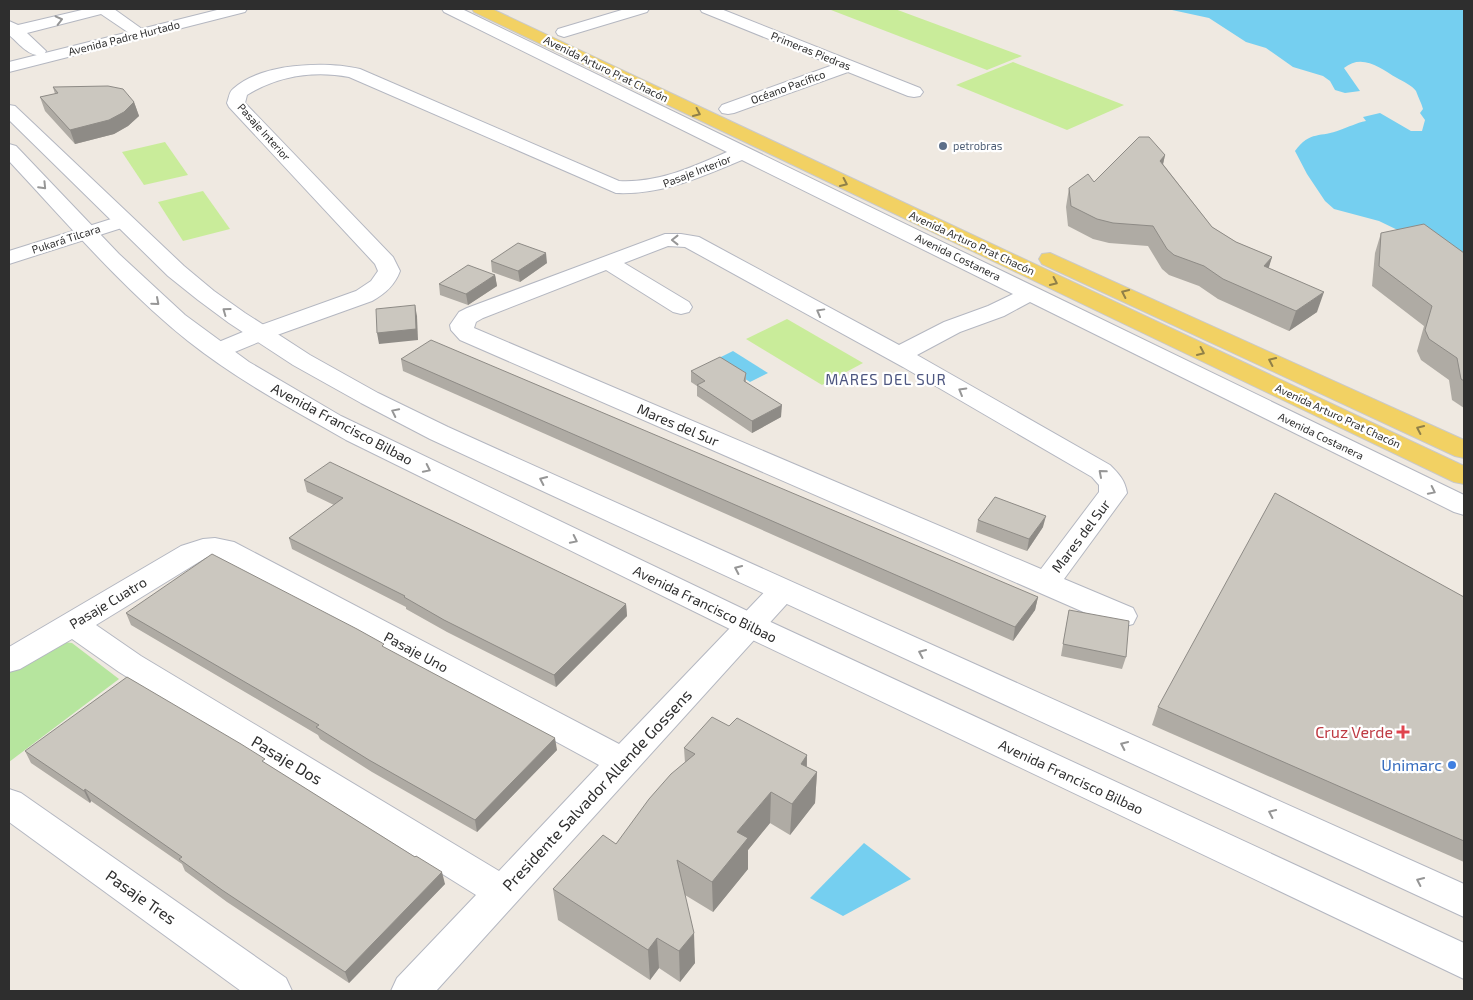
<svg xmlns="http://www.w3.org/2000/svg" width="1473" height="1000" font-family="'Exo 2',sans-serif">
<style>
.green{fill:#b6e59e}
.pitch{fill:#c9ec9a}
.water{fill:#75cff0}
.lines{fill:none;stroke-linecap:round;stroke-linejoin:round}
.minor-casing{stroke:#b4b7c1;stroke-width:2}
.tertiary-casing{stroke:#b4b7c1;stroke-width:2}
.secondary-casing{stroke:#b4b7c1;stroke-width:2}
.primary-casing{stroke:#c9c9c9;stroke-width:2}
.minor{fill:#fff;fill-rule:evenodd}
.tertiary{fill:#fff;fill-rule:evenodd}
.secondary{fill:#fff;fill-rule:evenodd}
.primary{fill:#f2d163;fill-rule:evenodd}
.wall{fill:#afaba4}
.shaded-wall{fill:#8e8b86}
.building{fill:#cbc7bf;stroke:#8e8b86}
.oneway{stroke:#969696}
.oneway2{stroke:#908048}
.service-dot{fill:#5c6f8a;stroke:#fff;stroke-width:2}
.health-dot{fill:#e0444e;stroke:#fff;stroke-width:2}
.shop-dot{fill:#3f7fe0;stroke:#fff;stroke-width:2}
.labels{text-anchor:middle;stroke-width:4.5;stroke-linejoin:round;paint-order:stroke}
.far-street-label{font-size:11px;fill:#2e2e2e;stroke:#fff}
.far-service-label{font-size:11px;fill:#4e5e75;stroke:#fff;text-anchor:start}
.street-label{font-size:14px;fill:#2e2e2e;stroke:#fff}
.neighbourhood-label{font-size:15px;letter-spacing:1px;fill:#4d5680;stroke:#fff}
.near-health-label{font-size:16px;fill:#be3a42;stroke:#fff;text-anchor:end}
.near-street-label{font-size:16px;fill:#2e2e2e;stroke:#fff}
.near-shop-label{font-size:16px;fill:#366cbe;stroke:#fff;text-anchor:end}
</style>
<rect width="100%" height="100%" fill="#efe9e1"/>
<polygon class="green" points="64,642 72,643 119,679 9,762 9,669 45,646"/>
<g class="pitch">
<polygon points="835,9 895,9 1022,56 987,70 831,10"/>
<polygon points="1013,62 1124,105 1067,130 956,85"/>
<polygon points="165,142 188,175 144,185 122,152"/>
<polygon points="203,191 230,229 183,241 158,202"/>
<polygon points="787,319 863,363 822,385 746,339"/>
</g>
<g class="water">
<path d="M1140,9H1464V271L1406,234L1379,221L1334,209L1325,201L1307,174L1295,151C1310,130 1321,138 1340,130C1349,127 1356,123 1366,121L1363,117L1380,113L1411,131H1422L1425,120L1420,113L1423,109C1421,102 1418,97 1416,91C1413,86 1402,81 1397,78C1380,68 1362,53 1344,68L1360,91L1345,93L1335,90L1330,81L1323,76L1293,67L1266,48L1246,42L1209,18L1172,10Z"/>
<polygon points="733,351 768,373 750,382 715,360"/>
<polygon points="864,843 911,879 843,916 810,898"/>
</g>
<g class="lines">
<defs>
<g id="minor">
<path d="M86,9H114L149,34L147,37H135L101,14L27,33L46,51L44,55C29,58 19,43 9,35V21L18,25Z"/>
<path d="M442,9H462L1464,495V515L1454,512L1030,302L1004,316L960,332L917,355L1110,465C1119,474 1125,480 1127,493L1064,579L1133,608L1137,616L1133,624L1122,627L1111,624L460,340L451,330L450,325L459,312L467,308L665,234H681L699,237L899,345L944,322L988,306L1013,294L742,160C701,177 662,195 616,193L349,77C314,70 277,76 247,95L245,103L393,257L400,271C395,285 385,294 372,301L266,339L225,356L217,358L209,356L205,351L209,346L250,329L356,291L371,281L378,271L375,264L229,107L227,103C229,98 229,92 233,89C261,63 325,61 360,69L619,181C659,183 692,167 727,152L444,12ZM668,246L685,247L903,367L1092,477L1099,485V492L1041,569L474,328L476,322L483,318L606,270L673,312L681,314L689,312L692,307L689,302L624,263Z"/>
<polygon points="625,9 649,9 647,12 564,37 558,35 556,32 558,29"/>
<polygon points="700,9 721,9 920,88 923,92 920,96 914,97 908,96 848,72 734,113 728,114 722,113 719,109 722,105 833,65 702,12"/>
<polygon points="124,215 131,217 134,221 131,225 9,264 9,251"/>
<path d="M215,538L234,542L619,744L773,583L783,580L793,583L798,590L793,597L436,991H391L397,978L476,895L119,672L72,639L20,669L9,672V647L181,546L203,539ZM207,557H217L599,765L499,871L141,656L96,625Z"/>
<polygon points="9,789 21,793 286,978 292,991 241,991 9,822"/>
</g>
<polygon id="tertiary" points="221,9 247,9 245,12 9,72 9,62"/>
<g id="secondary">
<polygon points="9,105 15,106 184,266 214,291 245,313 310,355 378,393 448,427 1464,884 1464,917 430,439 361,403 293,365 229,323 198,300 168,276 9,120"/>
<path d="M9,144L16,146L119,254L185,315L249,362L341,416L760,617L1464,943V979L738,633L346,440C292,409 237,380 188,341C122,288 67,223 9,161Z"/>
</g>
<g id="primary">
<polygon points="472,9 492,9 1464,466 1464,484 1454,482 474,12"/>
<polygon points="1050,253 1464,440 1464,458 1455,456 1042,264 1039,259 1042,254"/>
</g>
</defs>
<use href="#minor" class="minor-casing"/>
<use href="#tertiary" class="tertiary-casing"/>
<use href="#secondary" class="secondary-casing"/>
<use href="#primary" class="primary-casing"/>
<use href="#minor" class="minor"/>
<use href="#tertiary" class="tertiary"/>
<use href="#secondary" class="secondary"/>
<use href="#primary" class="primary"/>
</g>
<g class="wall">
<polygon points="53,87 134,102 139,116 128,126 114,134 75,144 45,111 40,97 55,94"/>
<polygon points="1165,155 1163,164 1212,227 1236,242 1272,257 1268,268 1317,312 1289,331 1218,299 1199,286 1169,275 1162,269 1148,246 1109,243 1093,239 1068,226 1066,207 1069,188 1094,182"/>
<polygon points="1381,233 1464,253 1464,408 1452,400 1449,380 1421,360 1417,351 1424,326 1372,286 1375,253"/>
<polygon points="491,261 547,263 520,282 492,272"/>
<polygon points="495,275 497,286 468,305 440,295 439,284"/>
<polygon points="401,359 1038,597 1035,610 1013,641 403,371"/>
<polygon points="691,371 746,373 746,382 781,417 752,433 697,396 697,386 691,382"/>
<polygon points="304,480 626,604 627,616 556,687 447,632 406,609 406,607 292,549 289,538 334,505 307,492"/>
<polygon points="978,520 1043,527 1027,551 976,532"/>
<polygon points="1464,597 1464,862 1152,725 1158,707"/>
<polygon points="1069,610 1126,657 1122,669 1061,656"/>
<polygon points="126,613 385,648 557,750 477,832 372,772 320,739 318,735 131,625"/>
<polygon points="729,726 807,755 807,767 817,772 815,803 790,835 770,823 748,850 748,869 713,912 685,895 695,963 680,982 659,968 650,980 558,920 553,889 616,844 685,763 684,748"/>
<polygon points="25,751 266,764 445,884 349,983 227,902 185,871 182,864 91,801 90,803 31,763"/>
</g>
<g class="shaded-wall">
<polygon points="134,102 139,116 128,126 114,134 75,144 70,130"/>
<polygon points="1165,155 1161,173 1160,161"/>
<polygon points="546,253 547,263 520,282 518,271"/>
<polygon points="1272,257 1266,277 1264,266"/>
<polygon points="495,275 497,286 468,305 466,294"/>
<polygon points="1324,292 1317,312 1289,331 1296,311"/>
<polygon points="415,305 417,316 418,340 379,344 377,333"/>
<polygon points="782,405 781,417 752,433 752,421"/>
<polygon points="1046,516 1043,527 1027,551 1029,539"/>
<polygon points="1038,597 1035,610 1013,641 1015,627"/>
<polygon points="626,604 627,616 556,687 554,675"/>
<polygon points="555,738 557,750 477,832 475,820"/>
<polygon points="807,755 806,786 817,772 815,803 790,835 792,804 801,764"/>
<polygon points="85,789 91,801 90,803 84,791"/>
<polygon points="771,792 770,823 748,850 748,869 713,912 712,882 737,832"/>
<polygon points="442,872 445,884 349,983 345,972"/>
<polygon points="694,933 695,963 680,982 679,951"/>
<polygon points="657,938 659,968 650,980 648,950"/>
</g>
<g class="building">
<polygon points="108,86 123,89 134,102 124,112 109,120 70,130 40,97 58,93 53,87"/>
<polygon points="1139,137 1149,137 1165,155 1160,161 1212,227 1236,242 1272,257 1264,266 1324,292 1296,311 1223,279 1204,266 1174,255 1167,249 1153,226 1113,223 1097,219 1071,206 1069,188 1088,174 1094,182"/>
<polygon points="1424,224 1464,253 1464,381 1461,379 1457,358 1429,339 1425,330 1432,306 1379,266 1381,233"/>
<polygon points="518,243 546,253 518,271 491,261"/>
<polygon points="468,265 495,275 466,294 439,284"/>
<polygon points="415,305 416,329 377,333 376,309"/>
<polygon points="431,340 1038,597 1015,627 401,359"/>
<polygon points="720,357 746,373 744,381 782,405 752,421 697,385 705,381 691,371"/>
<polygon points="330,462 626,604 554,675 444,620 404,597 405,596 289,538 343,498 304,480"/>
<polygon points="1275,493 1464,597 1464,841 1158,707"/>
<polygon points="995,497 1046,516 1029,539 978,520"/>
<polygon points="212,554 357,629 384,644 382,646 555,738 475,820 369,760 316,727 319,725 126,613"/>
<polygon points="1069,610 1129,621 1126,657 1063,644"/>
<polygon points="127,677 241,744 265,759 262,761 415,857 416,856 442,872 345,972 222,890 179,859 182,857 85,789 84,791 25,751"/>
<polygon points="712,717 729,726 737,718 807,755 801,764 817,772 792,804 771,792 737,832 748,838 712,882 677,860 694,933 679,951 657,938 648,950 553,889 603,835 616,844 649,799 671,774 695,754 684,748"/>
</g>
<defs><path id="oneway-chevron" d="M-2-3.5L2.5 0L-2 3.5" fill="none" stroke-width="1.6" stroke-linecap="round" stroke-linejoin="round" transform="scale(1.25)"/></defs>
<g class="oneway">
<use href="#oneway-chevron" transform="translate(59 20) rotate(-14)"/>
<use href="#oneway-chevron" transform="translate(43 186) rotate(46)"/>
<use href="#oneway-chevron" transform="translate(675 240) rotate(180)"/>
<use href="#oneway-chevron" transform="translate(156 302) rotate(41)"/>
<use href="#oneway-chevron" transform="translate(226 311) rotate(-144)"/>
<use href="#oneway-chevron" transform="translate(820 312) rotate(-151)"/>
<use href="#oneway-chevron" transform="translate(962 391) rotate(-150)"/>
<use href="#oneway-chevron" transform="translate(395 412) rotate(-154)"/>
<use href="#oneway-chevron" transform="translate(427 469) rotate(26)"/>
<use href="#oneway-chevron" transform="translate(1102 473) rotate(-139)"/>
<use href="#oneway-chevron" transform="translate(543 480) rotate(-155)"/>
<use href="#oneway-chevron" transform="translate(1432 491) rotate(26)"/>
<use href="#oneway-chevron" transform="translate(574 540) rotate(26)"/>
<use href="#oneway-chevron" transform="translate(738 569) rotate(-155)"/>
<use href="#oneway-chevron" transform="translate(922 653) rotate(-156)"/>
<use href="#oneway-chevron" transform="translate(1124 745) rotate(-155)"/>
<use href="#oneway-chevron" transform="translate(1272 813) rotate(-155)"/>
<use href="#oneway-chevron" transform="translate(1420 881) rotate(-155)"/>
</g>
<g class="oneway2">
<use href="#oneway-chevron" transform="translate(697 113) rotate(25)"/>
<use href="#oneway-chevron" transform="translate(844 183) rotate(25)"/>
<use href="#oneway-chevron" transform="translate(1054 282) rotate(25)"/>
<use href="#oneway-chevron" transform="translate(1125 293) rotate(-155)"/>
<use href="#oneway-chevron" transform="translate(1201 352) rotate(25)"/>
<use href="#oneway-chevron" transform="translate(1272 361) rotate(-155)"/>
<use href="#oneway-chevron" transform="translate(1420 429) rotate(-155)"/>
</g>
<circle class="service-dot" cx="943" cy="146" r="5"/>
<path class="health-dot" d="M1400.5 724.5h5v5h5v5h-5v5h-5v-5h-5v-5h5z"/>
<circle class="shop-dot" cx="1452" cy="765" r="5"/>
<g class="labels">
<g class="far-street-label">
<text transform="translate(124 38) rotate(-14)" y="4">Avenida Padre Hurtado</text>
<text transform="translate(811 51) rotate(22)" y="4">Primeras Piedras</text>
<text transform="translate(606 69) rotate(26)" y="4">Avenida Arturo Prat Chacón</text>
<text transform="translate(788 87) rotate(-20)" y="4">Océano Pacífico</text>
<text transform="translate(264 132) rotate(48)" y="4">Pasaje Interior</text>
<text transform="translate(697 171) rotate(-21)" y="4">Pasaje Interior</text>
<text transform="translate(66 239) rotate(-18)" y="4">Pukará Tilcara</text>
<text transform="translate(972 243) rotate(25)" y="4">Avenida Arturo Prat Chacón</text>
<text transform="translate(958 257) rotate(26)" y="4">Avenida Costanera</text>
<text transform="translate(1338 416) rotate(25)" y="4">Avenida Arturo Prat Chacón</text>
<text transform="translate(1321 436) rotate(26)" y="4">Avenida Costanera</text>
</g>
<g class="far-service-label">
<text x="953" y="150">petrobras</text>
</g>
<g class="street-label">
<text transform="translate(342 424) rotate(28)" y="5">Avenida Francisco Bilbao</text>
<text transform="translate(678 425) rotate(23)" y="5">Mares del Sur</text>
<text transform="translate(1081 536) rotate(-53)" y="5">Mares del Sur</text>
<text transform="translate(108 603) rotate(-31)" y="5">Pasaje Cuatro</text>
<text transform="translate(705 604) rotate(26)" y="5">Avenida Francisco Bilbao</text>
<text transform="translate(416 652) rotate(28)" y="5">Pasaje Uno</text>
<text transform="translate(1071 777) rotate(25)" y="5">Avenida Francisco Bilbao</text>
</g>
<g class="neighbourhood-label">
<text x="886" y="385">MARES DEL SUR</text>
</g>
<g class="near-health-label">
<text x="1393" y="738">Cruz Verde</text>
</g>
<g class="near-street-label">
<text transform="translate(287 760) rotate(31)" y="6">Pasaje Dos</text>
<text transform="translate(597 790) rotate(-47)" y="6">Presidente Salvador Allende Gossens</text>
<text transform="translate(141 897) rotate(35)" y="6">Pasaje Tres</text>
</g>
<g class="near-shop-label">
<text x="1442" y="771">Unimarc</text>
</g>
</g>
<rect width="1473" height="1000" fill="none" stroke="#2e2e2e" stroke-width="20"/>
</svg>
